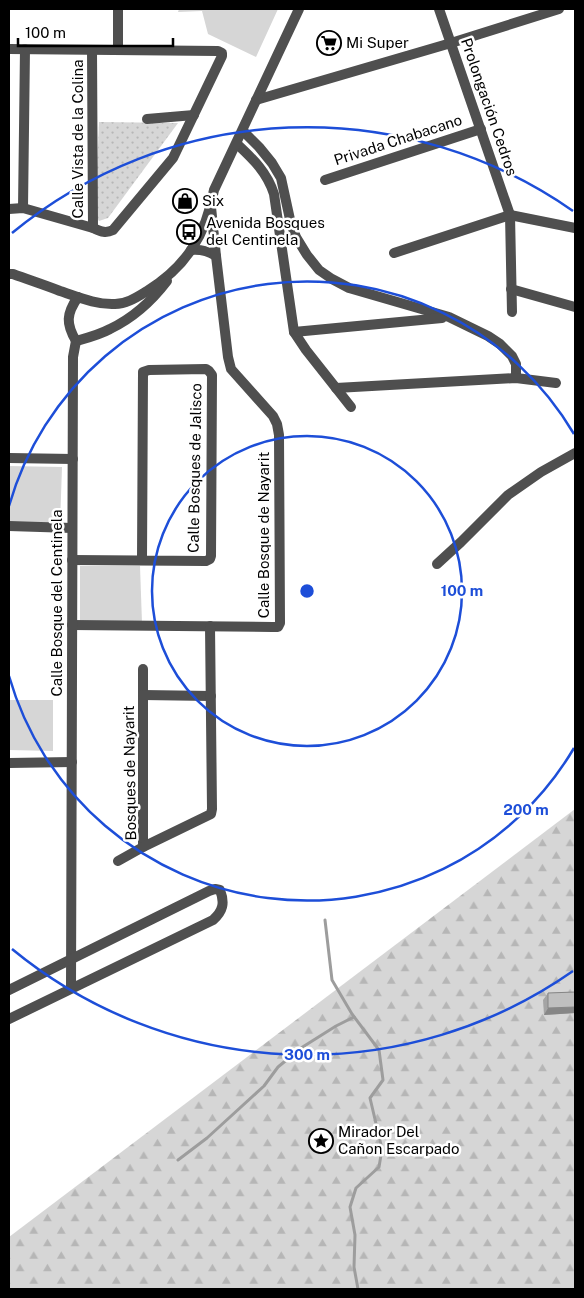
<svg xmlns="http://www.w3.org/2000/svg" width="584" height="1298" font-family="'Public Sans',sans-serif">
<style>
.grass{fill:#d6d6d6}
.forest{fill:url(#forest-firs)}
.park{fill:url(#park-dots)}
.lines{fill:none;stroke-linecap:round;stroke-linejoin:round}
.stream{stroke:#9d9d9d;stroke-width:3}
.minor{stroke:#4f4f4f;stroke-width:10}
.wall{fill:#a4a4a4}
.shaded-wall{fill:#868686}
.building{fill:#bfbfbf;stroke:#868686}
.ring{fill:none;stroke:#1d4ed8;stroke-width:2.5}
.labels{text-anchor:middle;stroke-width:5;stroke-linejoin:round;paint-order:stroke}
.poi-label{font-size:15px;fill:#000;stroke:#fff;text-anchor:start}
.street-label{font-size:15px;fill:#000;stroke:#fff}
.centre{fill:#1d4ed8;stroke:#fff;stroke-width:2.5}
.ring-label{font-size:15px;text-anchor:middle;font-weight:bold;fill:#1d4ed8;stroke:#fff;stroke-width:5;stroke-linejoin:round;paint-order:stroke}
</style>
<defs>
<pattern id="forest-firs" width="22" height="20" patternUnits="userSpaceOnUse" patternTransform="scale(1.25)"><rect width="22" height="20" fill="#d6d6d6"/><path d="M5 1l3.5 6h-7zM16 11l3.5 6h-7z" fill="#b6b6b6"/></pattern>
<pattern id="park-dots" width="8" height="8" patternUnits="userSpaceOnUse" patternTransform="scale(1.25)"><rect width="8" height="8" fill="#d6d6d6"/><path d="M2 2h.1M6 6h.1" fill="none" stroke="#b6b6b6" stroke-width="1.8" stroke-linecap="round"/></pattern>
</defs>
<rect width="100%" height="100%" fill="#fff"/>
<g class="grass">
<polygon points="179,9 278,9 256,57 208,34 202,11 178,12"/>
<polygon points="9,466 62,467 60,526 9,523"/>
<polygon points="80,566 140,566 142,623 80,622"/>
<polygon points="9,700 53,700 53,751 9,750"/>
</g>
<polygon class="forest" points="575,809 575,1289 9,1289 9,1237"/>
<polygon class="park" points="99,122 178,123 108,218 99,221 95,216"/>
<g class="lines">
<g class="stream">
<polyline points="325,920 332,980 352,1014 379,1050 383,1080 370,1098 382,1149 379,1167 356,1188 350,1207 355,1235 354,1267 358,1289"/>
<polyline points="178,1160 207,1138 264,1086 278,1067 301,1048 336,1026 354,1017"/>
</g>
<g class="minor">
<polyline points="439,9 510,215 512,312"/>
<path d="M9,49L218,51L222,53V56L173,158L113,230C105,234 100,231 93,228L23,208L9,209"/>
<polyline points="92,50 93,228"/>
<polyline points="118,50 118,9"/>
<polyline points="256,100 451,43 559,9"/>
<polyline points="147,119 194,115"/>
<polyline points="243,131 259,147 272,163 281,178 291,224 296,237 307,255 319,270 332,279 349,288 449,317 488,336 500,344 512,356 516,364 516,378"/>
<path d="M237,144C253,159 267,172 274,194L294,332L306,350L351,407"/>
<polyline points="325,180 481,129"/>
<polyline points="23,208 25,49"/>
<path d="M191,250C201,249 208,251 216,256"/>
<polyline points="394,253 510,215 575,228"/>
<path d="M9,274H13C29,280 45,285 60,291C78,297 96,305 115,304C127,304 137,297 147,291C186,267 206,235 214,190L299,9"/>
<polyline points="511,289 575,307"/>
<polyline points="294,332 442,318"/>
<path d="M76,341C87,338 99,335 110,329C133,318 151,302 167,281"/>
<path d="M76,341C66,324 66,314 78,297"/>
<polyline points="336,388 516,378 556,383"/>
<polyline points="9,458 73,459"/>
<polyline points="9,526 72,528"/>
<polyline points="72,560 206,561 210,559 211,556 212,375 209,371 206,369 149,370 143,372 142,560"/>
<polyline points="437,564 461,542 508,495 541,472 575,453"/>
<polyline points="72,625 273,627 278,627 280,623 279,435 277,424 273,416 231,369 228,357 216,256 211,207"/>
<polyline points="143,669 143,847"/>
<polyline points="143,695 211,696"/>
<polyline points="9,763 72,762"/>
<polyline points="118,861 143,847 211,814 212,809 210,626"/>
<polyline points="71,988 73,357 76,341"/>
<path d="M9,990L209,891L215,889L220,890C225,903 223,911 213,920L9,1019"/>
</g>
</g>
<polygon class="wall" points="575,992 575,1013 544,1015 543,1000 548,993"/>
<polygon class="shaded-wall" points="575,1007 575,1013 544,1015 548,1008"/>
<polygon class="building" points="575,992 575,1007 548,1008 548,993"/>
<g class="ring">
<circle cx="307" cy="591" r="155"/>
<path d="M574 748A310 310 0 0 1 9 676M9 506A310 310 0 0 1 574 434"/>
<path d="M573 971A464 464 0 0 1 12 949M12 233A464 464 0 0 1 573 211"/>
</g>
<defs>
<symbol id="supermarket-ring" viewBox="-11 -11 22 22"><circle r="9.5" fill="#fff" stroke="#000" stroke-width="1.5"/><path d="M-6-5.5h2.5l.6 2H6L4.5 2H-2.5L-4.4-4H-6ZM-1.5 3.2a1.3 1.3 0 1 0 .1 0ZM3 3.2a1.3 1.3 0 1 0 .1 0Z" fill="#000"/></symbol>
<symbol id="shop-ring" viewBox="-11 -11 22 22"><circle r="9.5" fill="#fff" stroke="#000" stroke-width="1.5"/><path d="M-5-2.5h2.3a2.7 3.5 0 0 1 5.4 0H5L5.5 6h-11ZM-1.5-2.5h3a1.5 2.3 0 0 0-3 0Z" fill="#000"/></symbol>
<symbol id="bus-ring" viewBox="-11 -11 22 22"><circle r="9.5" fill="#fff" stroke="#000" stroke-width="1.5"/><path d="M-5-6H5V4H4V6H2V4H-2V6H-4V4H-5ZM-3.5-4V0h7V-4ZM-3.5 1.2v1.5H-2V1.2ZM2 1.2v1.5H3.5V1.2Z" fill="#000"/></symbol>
<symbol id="sight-ring" viewBox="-11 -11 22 22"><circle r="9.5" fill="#fff" stroke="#000" stroke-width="1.5"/><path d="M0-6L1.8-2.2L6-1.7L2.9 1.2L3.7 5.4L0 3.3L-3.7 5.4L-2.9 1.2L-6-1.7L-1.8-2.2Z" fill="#000"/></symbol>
</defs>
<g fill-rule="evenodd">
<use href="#supermarket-ring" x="315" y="29" width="28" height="28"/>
<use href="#shop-ring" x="171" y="187" width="28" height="28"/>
<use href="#bus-ring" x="175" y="218" width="28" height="28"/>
<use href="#sight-ring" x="307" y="1127" width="28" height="28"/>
</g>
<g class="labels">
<g class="poi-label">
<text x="346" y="48">Mi Super</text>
<text x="202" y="206">Six</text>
<text x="206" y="228">Avenida Bosques<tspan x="206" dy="17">del Centinela</tspan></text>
<text x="338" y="1137">Mirador Del<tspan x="338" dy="17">Cañon Escarpado</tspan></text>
</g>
<g class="street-label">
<text transform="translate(489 107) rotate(71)" y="5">Prolongación Cedros</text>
<text transform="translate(78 139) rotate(-90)" y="5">Calle Vista de la Colina</text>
<text transform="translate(398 140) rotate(-18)" y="5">Privada Chabacano</text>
<text transform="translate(195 468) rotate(-89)" y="5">Calle Bosques de Jalisco</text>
<text transform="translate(264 535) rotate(-90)" y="5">Calle Bosque de Nayarit</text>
<text transform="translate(57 603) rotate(-90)" y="5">Calle Bosque del Centinela</text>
<text transform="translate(130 773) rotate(-91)" y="5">Bosques de Nayarit</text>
</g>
</g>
<circle cx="307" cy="591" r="8" class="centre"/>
<g class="ring-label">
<text x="462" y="596">100 m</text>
<text x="526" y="815">200 m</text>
<text x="307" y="1060">300 m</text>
</g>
<rect width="584" height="1298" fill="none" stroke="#000000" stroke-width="20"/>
<path d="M18 38v8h155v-8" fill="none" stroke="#000000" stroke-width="2.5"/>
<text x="25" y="38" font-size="15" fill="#000000" stroke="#ffffff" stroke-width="4" paint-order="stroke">100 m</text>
</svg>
